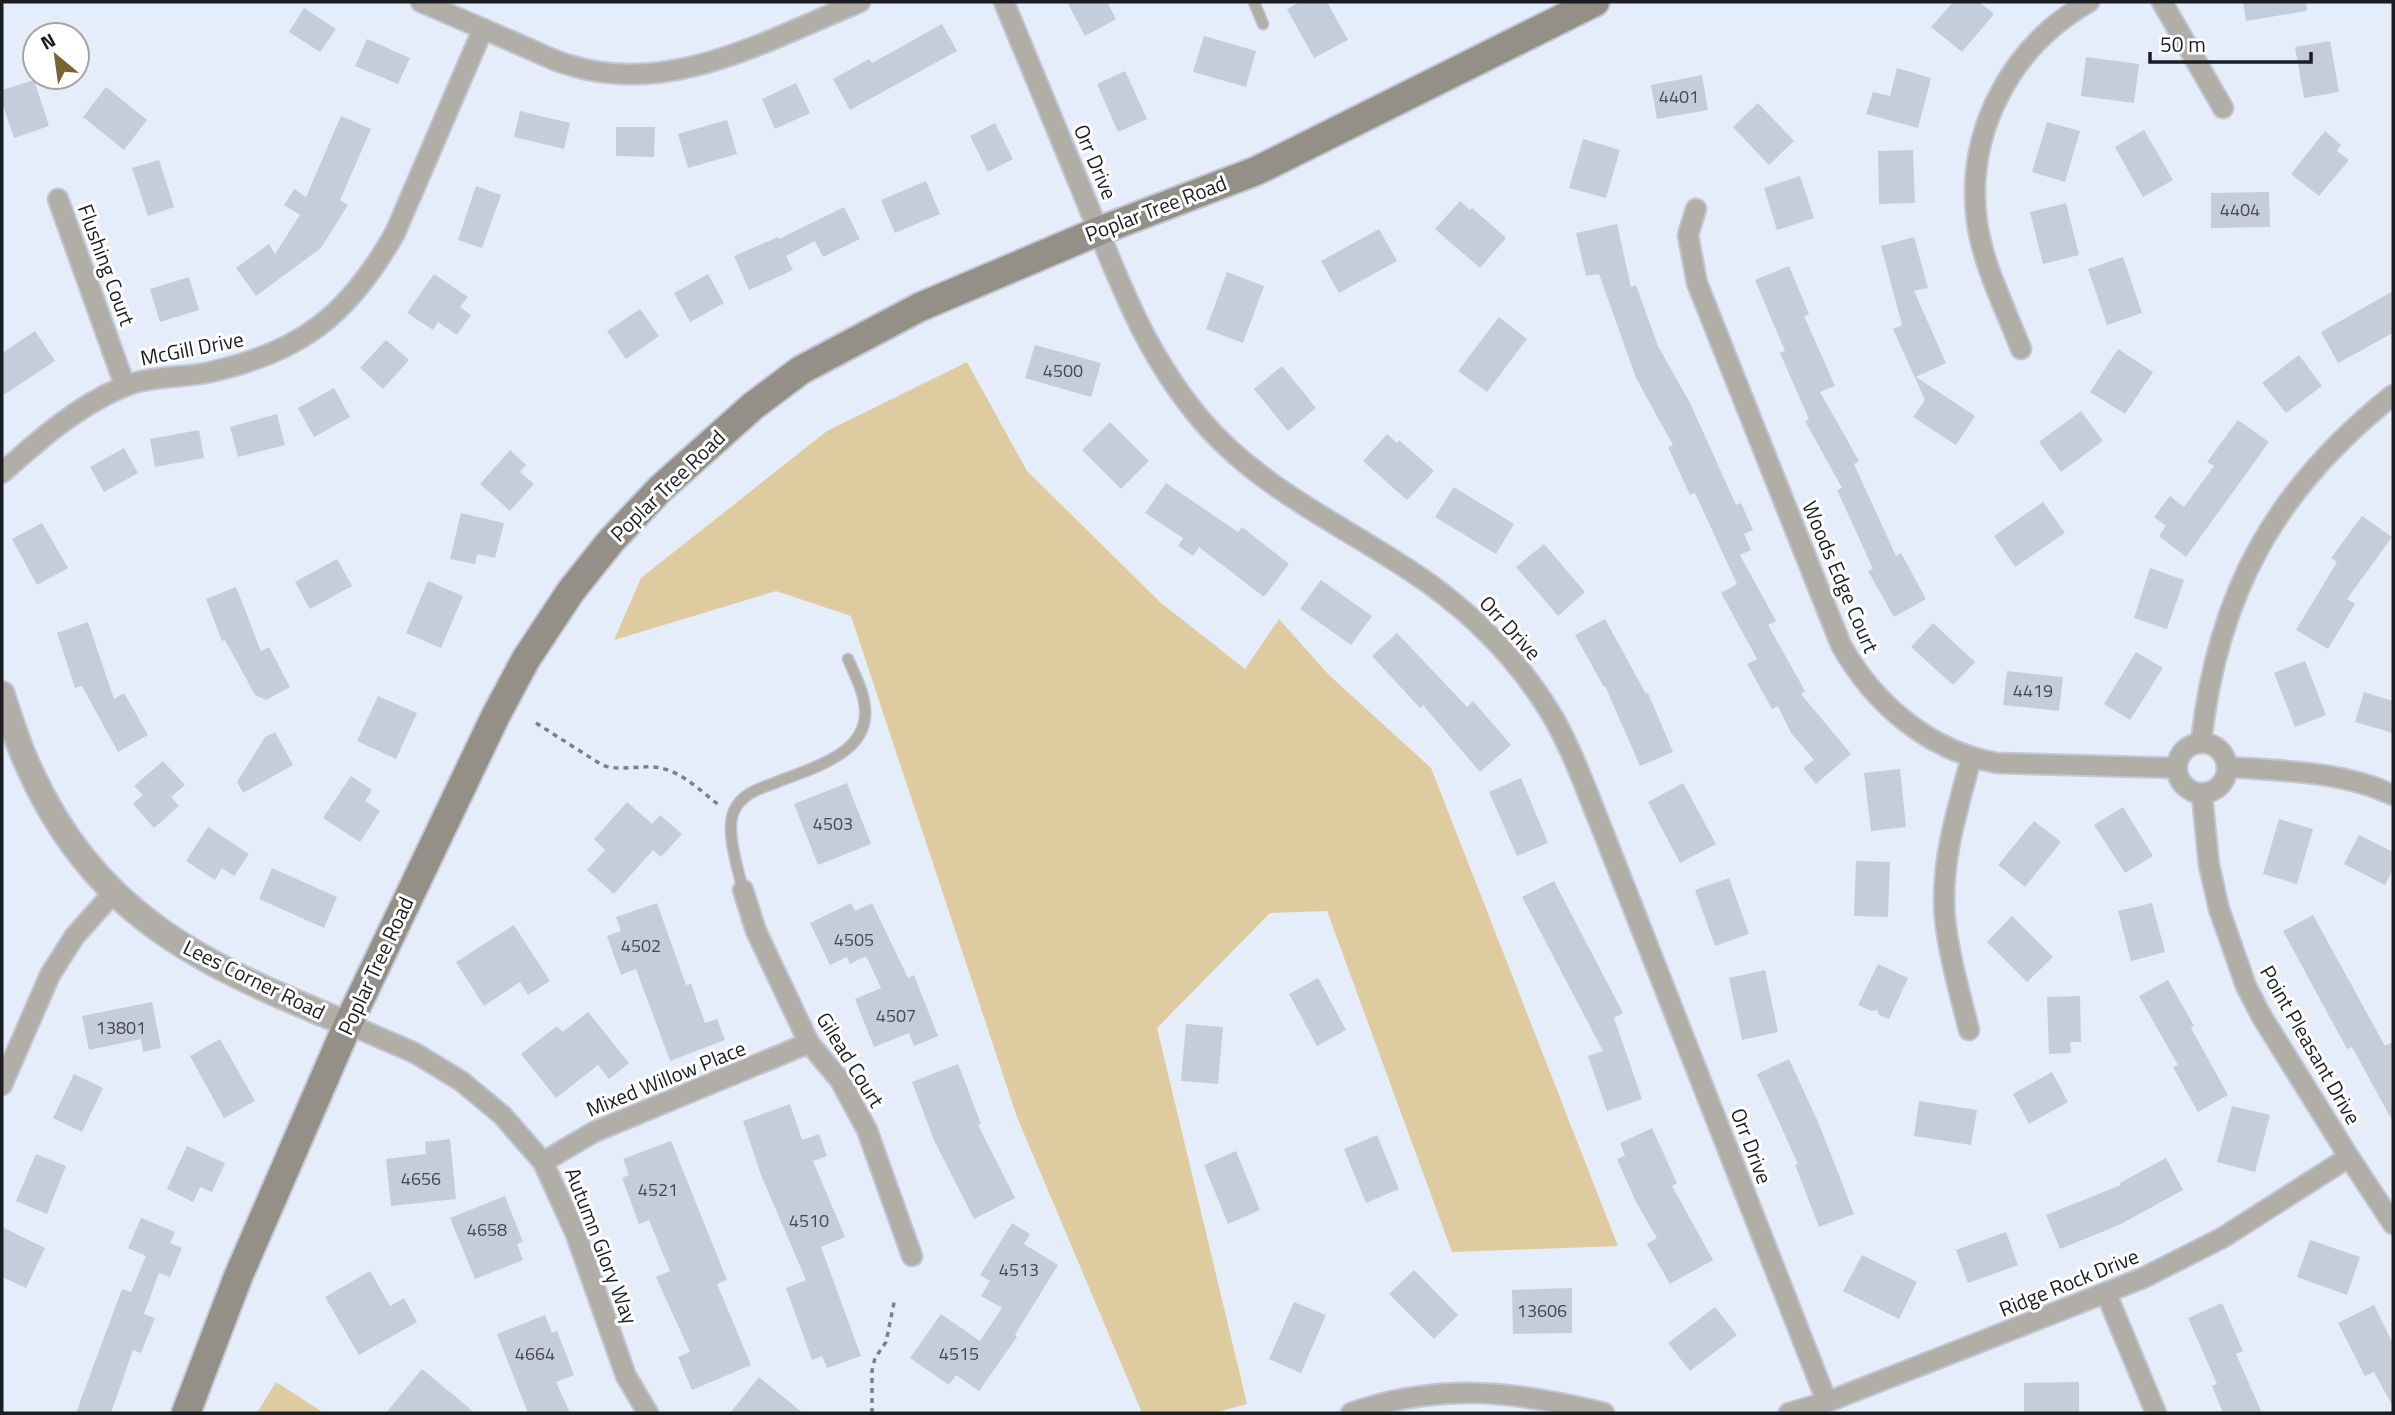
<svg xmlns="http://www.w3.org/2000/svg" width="2395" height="1415" font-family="'Titillium Web',sans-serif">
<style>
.green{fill:#dfcba0}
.building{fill:#c6cdda}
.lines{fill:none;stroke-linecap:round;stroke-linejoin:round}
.service-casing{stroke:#c1c8d3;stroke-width:13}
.minor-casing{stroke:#c1c8d3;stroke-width:23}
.tertiary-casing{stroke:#c1c8d3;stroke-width:28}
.secondary-casing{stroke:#c1c8d3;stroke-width:32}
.path{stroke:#7c8189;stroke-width:3.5;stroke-dasharray:5 5;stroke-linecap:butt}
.service{stroke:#b1aea8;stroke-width:10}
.minor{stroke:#b1aea8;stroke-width:19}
.tertiary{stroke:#b1aea8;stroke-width:24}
.secondary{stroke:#949087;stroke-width:28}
.labels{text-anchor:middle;stroke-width:6;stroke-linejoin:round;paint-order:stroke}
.number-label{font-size:18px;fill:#464950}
.street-label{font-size:21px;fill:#1b1d22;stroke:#fff}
</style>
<rect width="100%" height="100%" fill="#e6edfa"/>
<g class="green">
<polygon points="967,362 1027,471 1161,603 1245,669 1279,619 1329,675 1431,768 1618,1246 1452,1252 1327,911 1270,913 1157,1028 1247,1404 1214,1413 1142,1413 1017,1117 851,616 776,591 614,640 641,578 827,431"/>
<polygon points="276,1382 324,1413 257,1413"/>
</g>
<g class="building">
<polygon points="1067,2 1107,2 1116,19 1085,36"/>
<polygon points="1300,2 1327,2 1348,40 1314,58 1287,9"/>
<polygon points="1953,2 1979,2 1994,14 1962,52 1931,27"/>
<polygon points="2243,2 2306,2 2307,11 2246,21"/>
<polygon points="304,8 336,29 320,52 289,32"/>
<polygon points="942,24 957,51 850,110 833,79 869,59 872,63"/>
<polygon points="1204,36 1256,51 1246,87 1193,72"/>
<polygon points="367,39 410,58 398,84 355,66"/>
<polygon points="2330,41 2339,92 2304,98 2295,47"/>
<polygon points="2086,57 2139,64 2134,103 2081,96"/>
<polygon points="1897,68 1931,78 1918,128 1866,114 1873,92 1890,96"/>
<polygon points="1125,71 1147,119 1118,132 1097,84"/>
<polygon points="1702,75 1708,110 1657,119 1651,85"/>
<polygon points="34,80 49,126 14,138 2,102 2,90"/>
<polygon points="796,83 810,113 775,129 762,99"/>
<polygon points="106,87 147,120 124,150 83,117"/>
<polygon points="1758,103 1794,141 1769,165 1733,127"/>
<polygon points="520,111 570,123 564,149 514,137"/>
<polygon points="341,116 371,129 340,200 348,205 321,248 256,296 236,268 269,244 275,254 300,215 284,205 294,189 306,197"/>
<polygon points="727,120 737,154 688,168 678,134"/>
<polygon points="2047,122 2080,131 2065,182 2032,172"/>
<polygon points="995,123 1013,159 988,172 970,136"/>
<polygon points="616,127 655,127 654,157 616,156"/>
<polygon points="2144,130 2173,180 2143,197 2115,147"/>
<polygon points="2325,131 2341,145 2337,151 2349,160 2319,196 2291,174"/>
<polygon points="1583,139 1620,150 1606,198 1569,188"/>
<polygon points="1913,150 1915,203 1879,204 1878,151"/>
<polygon points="159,160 174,207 148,216 132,168"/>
<polygon points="1800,176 1814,218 1777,230 1764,188"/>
<polygon points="926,181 940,214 895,233 881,200"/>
<polygon points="476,186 501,195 482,248 458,240"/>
<polygon points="2269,192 2270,227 2211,228 2211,193"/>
<polygon points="1460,201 1470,210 1472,208 1506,238 1480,268 1435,229"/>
<polygon points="2066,203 2079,255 2043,264 2030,212"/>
<polygon points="844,207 860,239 823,257 815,241 786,256 793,270 749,290 734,256 778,237 779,239"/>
<polygon points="1617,224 1631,287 1636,285 1658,346 1690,403 1736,505 1741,503 1753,530 1744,534 1751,550 1740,555 1776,621 1768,625 1805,691 1801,694 1851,754 1816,784 1803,768 1814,760 1791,733 1778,706 1772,709 1747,664 1757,659 1721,593 1737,584 1695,493 1690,495 1668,447 1673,445 1636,378 1599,274 1586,276 1576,233"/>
<polygon points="1379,229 1397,261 1339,293 1321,261"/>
<polygon points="1914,237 1928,288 1914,291 1946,363 1916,377 1975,416 1956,445 1913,417 1925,400 1893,329 1902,325 1881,246"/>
<polygon points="2123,257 2142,313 2107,325 2088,269"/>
<polygon points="1789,266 1809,314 1804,316 1835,386 1820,392 1859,461 1854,464 1896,556 1901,553 1926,599 1894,617 1868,571 1873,569 1837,490 1842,488 1805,421 1809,419 1780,353 1785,351 1755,280"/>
<polygon points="1227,272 1264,286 1243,343 1206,329"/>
<polygon points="434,274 468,297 460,307 471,315 457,335 438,322 433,330 407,313"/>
<polygon points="708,274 724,303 690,322 674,293"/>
<polygon points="189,277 199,310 160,322 150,289"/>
<polygon points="2393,291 2393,333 2338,363 2321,332"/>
<polygon points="640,309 659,336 626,359 607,331"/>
<polygon points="1499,317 1527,339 1487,392 1458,371"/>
<polygon points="35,331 55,361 2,396 2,353"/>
<polygon points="386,340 409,360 383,389 360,368"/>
<polygon points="1035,345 1101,363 1091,397 1025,378"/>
<polygon points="2118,349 2153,372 2125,414 2090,392"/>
<polygon points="2299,355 2322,386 2286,413 2262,383"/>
<polygon points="1282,366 1316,408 1288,431 1254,389"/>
<polygon points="334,388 350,417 314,437 298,408"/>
<polygon points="2081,411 2103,441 2061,472 2039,442"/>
<polygon points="277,414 285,445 238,457 230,427"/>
<polygon points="2238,420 2269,442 2186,557 2159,536 2166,526 2154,517 2170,496 2184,507 2214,466 2207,462"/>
<polygon points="1110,422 1149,461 1121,489 1082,450"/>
<polygon points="199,430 204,458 155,467 150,439"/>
<polygon points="1387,434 1397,443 1399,440 1434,471 1407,500 1363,461"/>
<polygon points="124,448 138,473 104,492 90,467"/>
<polygon points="510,450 526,465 520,472 534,484 510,511 480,484"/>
<polygon points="1166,483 1238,532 1242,527 1289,564 1264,597 1199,547 1193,556 1178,546 1183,538 1145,513"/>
<polygon points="1454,487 1514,524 1496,554 1435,517"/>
<polygon points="2043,502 2065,533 2015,567 1994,536"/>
<polygon points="461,513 504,523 495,558 477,554 475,564 450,559"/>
<polygon points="2362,516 2392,537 2347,599 2355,604 2328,649 2296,630 2337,562 2331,558"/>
<polygon points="42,523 68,568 37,585 12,539"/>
<polygon points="1544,544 1585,592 1558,616 1516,567"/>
<polygon points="337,559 352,586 310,609 295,582"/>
<polygon points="2150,568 2184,580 2167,629 2134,618"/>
<polygon points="1321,580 1372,616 1351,645 1300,609"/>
<polygon points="428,581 463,596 441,648 406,633"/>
<polygon points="236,587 261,651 269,647 290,687 266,700 255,695 225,640 222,641 206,599"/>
<polygon points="1605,619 1646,694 1648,693 1673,752 1640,766 1605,686 1604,687 1575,635"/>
<polygon points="88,622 114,699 124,693 148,735 118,752 82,686 75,688 57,633"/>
<polygon points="1933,623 1975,662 1953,685 1911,647"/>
<polygon points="1397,633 1467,707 1473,701 1511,745 1480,772 1423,705 1420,708 1372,656"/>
<polygon points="2136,652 2163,668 2130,720 2104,704"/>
<polygon points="2305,661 2326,715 2295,727 2274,673"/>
<polygon points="2007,671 2063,677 2059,711 2003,705"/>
<polygon points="2364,692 2393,701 2393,733 2355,722"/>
<polygon points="378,696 417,713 396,759 357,741"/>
<polygon points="275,732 293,765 243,793 237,782 265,737"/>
<polygon points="163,761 185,785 171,797 179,806 154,828 133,804 143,795 134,786"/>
<polygon points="1900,769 1906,827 1871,831 1864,773"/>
<polygon points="351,776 372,790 365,801 380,811 360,842 323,818"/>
<polygon points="1521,778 1548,843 1517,856 1489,792"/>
<polygon points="847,783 871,844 818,865 794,804"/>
<polygon points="1683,783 1716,844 1680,863 1648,802"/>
<polygon points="627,802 652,824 660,815 682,834 661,857 653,850 614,894 587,870 605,850 594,839"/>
<polygon points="2123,807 2153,856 2125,873 2094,825"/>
<polygon points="2279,819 2313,829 2297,884 2263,874"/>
<polygon points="2034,821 2061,842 2025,887 1998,865"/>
<polygon points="208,827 249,854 234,876 222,868 215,880 186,861"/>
<polygon points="2359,835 2393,852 2393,869 2385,885 2344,864"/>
<polygon points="1856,861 1890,862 1888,917 1854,916"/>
<polygon points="272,868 337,897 324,928 259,899"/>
<polygon points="1729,878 1749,934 1715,946 1695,890"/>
<polygon points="1554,881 1623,1013 1614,1018 1642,1099 1607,1111 1588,1056 1603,1051 1522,897"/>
<polygon points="657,903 686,985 691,984 705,1023 717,1019 725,1040 670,1061 636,969 621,975 607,936 621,931 616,917"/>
<polygon points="851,903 855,911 872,903 908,978 914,975 938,1036 914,1046 909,1033 874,1047 855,999 881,988 866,956 850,964 847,957 830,965 810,923"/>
<polygon points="2152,903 2165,952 2131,961 2118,911"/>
<polygon points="2313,915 2385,1046 2393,1042 2393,1122 2352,1047 2347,1049 2283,931"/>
<polygon points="2012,916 2053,957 2027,982 1987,942"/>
<polygon points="514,925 550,981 528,995 520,982 484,1006 456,962"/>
<polygon points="1878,964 1908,978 1889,1019 1879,1015 1877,1010 1871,1011 1858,1005"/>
<polygon points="1765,970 1778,1032 1742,1040 1729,978"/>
<polygon points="1318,978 1346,1030 1317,1046 1289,994"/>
<polygon points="2168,980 2194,1026 2191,1028 2228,1095 2198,1112 2173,1067 2178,1065 2139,996"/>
<polygon points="2080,996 2081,1042 2070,1042 2071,1053 2049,1054 2047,997"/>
<polygon points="152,1002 161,1048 143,1052 141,1039 89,1050 82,1016"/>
<polygon points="588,1012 629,1063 609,1079 598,1065 556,1098 521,1054 557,1026 563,1032"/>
<polygon points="1186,1024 1223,1027 1218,1084 1181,1081"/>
<polygon points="220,1039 255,1101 224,1118 190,1056"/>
<polygon points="1789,1059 1819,1124 1854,1214 1819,1227 1795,1165 1798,1164 1757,1074"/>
<polygon points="958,1064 981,1124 978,1125 1015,1198 974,1219 934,1140 912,1082"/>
<polygon points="2052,1072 2068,1102 2029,1124 2013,1094"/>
<polygon points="74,1074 103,1088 82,1132 53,1118"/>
<polygon points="1919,1101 1977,1110 1971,1145 1914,1136"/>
<polygon points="790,1104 802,1140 819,1134 827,1156 813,1161 845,1237 821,1247 861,1356 827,1368 822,1356 812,1360 786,1288 806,1280 761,1175 743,1121"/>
<polygon points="2232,1106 2270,1115 2255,1172 2217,1162"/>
<polygon points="1652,1128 1677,1183 1672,1186 1713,1260 1670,1284 1647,1244 1657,1238 1636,1202 1617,1159 1625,1156 1620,1143"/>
<polygon points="1377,1135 1399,1189 1366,1203 1344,1149"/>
<polygon points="450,1139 456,1199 391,1206 386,1159 426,1154 425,1142"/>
<polygon points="671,1141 727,1280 717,1284 751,1365 692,1390 678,1357 690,1352 656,1277 670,1271 649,1220 639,1224 622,1178 629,1175 623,1159"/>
<polygon points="187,1146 225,1163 212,1192 200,1187 193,1202 167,1189"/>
<polygon points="1236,1151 1260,1210 1228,1224 1204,1165"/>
<polygon points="36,1154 66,1166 47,1214 16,1201"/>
<polygon points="2166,1158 2183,1190 2119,1225 2060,1249 2046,1215 2121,1185 2120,1183"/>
<polygon points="505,1196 523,1242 517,1244 523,1260 475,1279 450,1218"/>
<polygon points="141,1218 175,1232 170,1243 182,1248 170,1277 159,1273 144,1314 155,1318 141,1353 133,1350 111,1413 76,1413 122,1289 131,1292 146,1256 128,1248"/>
<polygon points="1012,1223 1030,1234 1024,1244 1058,1265 1015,1335 1017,1337 979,1391 956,1375 949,1385 910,1358 941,1314 980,1341 1002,1308 981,1296 990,1281 980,1275"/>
<polygon points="2,1227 45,1248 26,1288 2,1277"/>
<polygon points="2006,1232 2018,1265 1968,1283 1956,1250"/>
<polygon points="2310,1240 2360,1257 2347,1295 2297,1277"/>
<polygon points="1862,1255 1917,1282 1899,1319 1843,1291"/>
<polygon points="1414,1270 1458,1315 1434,1339 1389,1294"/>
<polygon points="370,1271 390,1306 404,1298 417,1322 359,1355 325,1297"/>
<polygon points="1572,1288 1572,1333 1513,1334 1512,1290"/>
<polygon points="1294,1302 1326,1315 1301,1373 1269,1359"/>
<polygon points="2222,1303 2243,1351 2236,1354 2262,1413 2223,1413 2212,1386 2217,1384 2188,1318"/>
<polygon points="2374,1305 2393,1344 2393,1407 2374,1372 2365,1376 2338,1323"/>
<polygon points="1715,1307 1737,1335 1690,1371 1668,1343"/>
<polygon points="545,1315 552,1333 557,1331 574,1375 556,1382 570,1413 528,1413 497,1334"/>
<polygon points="422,1369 475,1413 386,1413"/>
<polygon points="759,1377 803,1413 730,1413"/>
<polygon points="2079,1382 2079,1413 2024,1413 2024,1383"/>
</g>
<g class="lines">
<defs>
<g id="service">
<polyline points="1254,2 1263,24"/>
<path d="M743,890C738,869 725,830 734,811C741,795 757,789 772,784C805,770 869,756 865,709C864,692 855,675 848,659"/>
</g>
<g id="minor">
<path d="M421,2C456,17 490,32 525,47C539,53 554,61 569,65C670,97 769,39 860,2"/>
<path d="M1004,2C1032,70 1061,139 1089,208C1121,286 1147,357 1203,422C1265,494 1356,531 1431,585C1480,621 1522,665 1553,717C1574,754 1588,795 1604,834L1827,1402"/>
<polyline points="2162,2 2223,108"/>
<polyline points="58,199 125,386"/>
<path d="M1696,209L1688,235L1697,283L1841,645C1874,704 1929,751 1997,763L2176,768"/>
<path d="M2021,349C2005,308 1983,265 1977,222C1965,132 2011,46 2089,2"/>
<path d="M2,473C39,440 77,406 123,387C149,376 178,378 206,373C300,353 348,316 395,233L483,29"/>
<circle cx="2202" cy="768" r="25"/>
<path d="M2201,743C2217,593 2276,488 2393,395"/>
<path d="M2227,767C2283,771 2342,771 2393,795"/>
<polyline points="2202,795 2209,865 2219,909 2246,986 2262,1017 2349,1157 2393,1224"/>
<polyline points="743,890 756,931 809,1043 840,1080 867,1130 912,1256"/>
<polyline points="348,1024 415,1053 461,1081 502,1115 543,1162 575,1232 626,1376 648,1413"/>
<path d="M1969,1030C1960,994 1949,956 1945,919C1940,863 1957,811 1971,759"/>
<polyline points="2,1085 50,975 74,937 113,893"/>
<polyline points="543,1162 594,1132 809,1043"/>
<polyline points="2106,1293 2156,1413"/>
<path d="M1351,1413C1438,1382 1517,1391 1604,1413"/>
<polyline points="1789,1413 1827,1402 2143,1278 2222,1238 2349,1157"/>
</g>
<path id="tertiary" d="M2,694C9,716 16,738 25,759C92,915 200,964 348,1024"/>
<polyline id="secondary" points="186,1413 238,1277 348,1024 496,715 526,659 571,591 610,542 660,489 753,406 801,370 920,307 1099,231 1256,171 1595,2"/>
</defs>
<use href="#service" class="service-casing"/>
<use href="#minor" class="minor-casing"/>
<use href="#tertiary" class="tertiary-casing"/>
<use href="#secondary" class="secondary-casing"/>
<g class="path">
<path d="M536,723L602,765C618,771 635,766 652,767C679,768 699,790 719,805"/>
<polyline points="872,1413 872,1371 875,1358 886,1342 895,1298"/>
</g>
<use href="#service" class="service"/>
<use href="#minor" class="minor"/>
<use href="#tertiary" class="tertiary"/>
<use href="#secondary" class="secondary"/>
</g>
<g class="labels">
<g class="number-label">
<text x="1679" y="103">4401</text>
<text x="2240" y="216">4404</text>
<text x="1063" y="377">4500</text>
<text x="2033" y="697">4419</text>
<text x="833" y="830">4503</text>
<text x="854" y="946">4505</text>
<text x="641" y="952">4502</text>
<text x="896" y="1022">4507</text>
<text x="121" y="1034">13801</text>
<text x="421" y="1185">4656</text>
<text x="658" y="1196">4521</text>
<text x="809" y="1227">4510</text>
<text x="487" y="1236">4658</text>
<text x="1019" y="1276">4513</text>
<text x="1542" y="1317">13606</text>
<text x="535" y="1360">4664</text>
<text x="959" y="1360">4515</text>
</g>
<g class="street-label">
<text transform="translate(1095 162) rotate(67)" y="7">Orr Drive</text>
<text transform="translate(1156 209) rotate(-21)" y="7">Poplar Tree Road</text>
<text transform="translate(106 265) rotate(70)" y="7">Flushing Court</text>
<text transform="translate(192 349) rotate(-11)" y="7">McGill Drive</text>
<text transform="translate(668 486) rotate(-44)" y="7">Poplar Tree Road</text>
<text transform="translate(1840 577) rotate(67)" y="7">Woods Edge Court</text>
<text transform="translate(1510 628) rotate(47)" y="7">Orr Drive</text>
<text transform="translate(376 966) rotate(-65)" y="7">Poplar Tree Road</text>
<text transform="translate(254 980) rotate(26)" y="7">Lees Corner Road</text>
<text transform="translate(2310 1045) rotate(60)" y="7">Point Pleasant Drive</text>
<text transform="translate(850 1060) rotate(58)" y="7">Gilead Court</text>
<text transform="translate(666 1079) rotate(-22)" y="7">Mixed Willow Place</text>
<text transform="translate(1751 1146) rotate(69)" y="7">Orr Drive</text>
<text transform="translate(601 1246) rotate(69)" y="7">Autumn Glory Way</text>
<text transform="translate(2069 1283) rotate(-22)" y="7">Ridge Rock Drive</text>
</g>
</g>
<rect width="2395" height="1415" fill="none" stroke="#1b1d22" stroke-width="7"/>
<g transform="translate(56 56) rotate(331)"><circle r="33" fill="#ffffff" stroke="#a4a5a7" stroke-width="2"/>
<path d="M0-5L12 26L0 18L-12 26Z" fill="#7a6433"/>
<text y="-10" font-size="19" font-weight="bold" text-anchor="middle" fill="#1b1d22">N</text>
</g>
<path d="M2150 52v10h161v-10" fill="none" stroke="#1b1d22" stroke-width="3.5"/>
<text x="2160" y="52" font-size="21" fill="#1b1d22" stroke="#ffffff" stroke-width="5" paint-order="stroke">50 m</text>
</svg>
